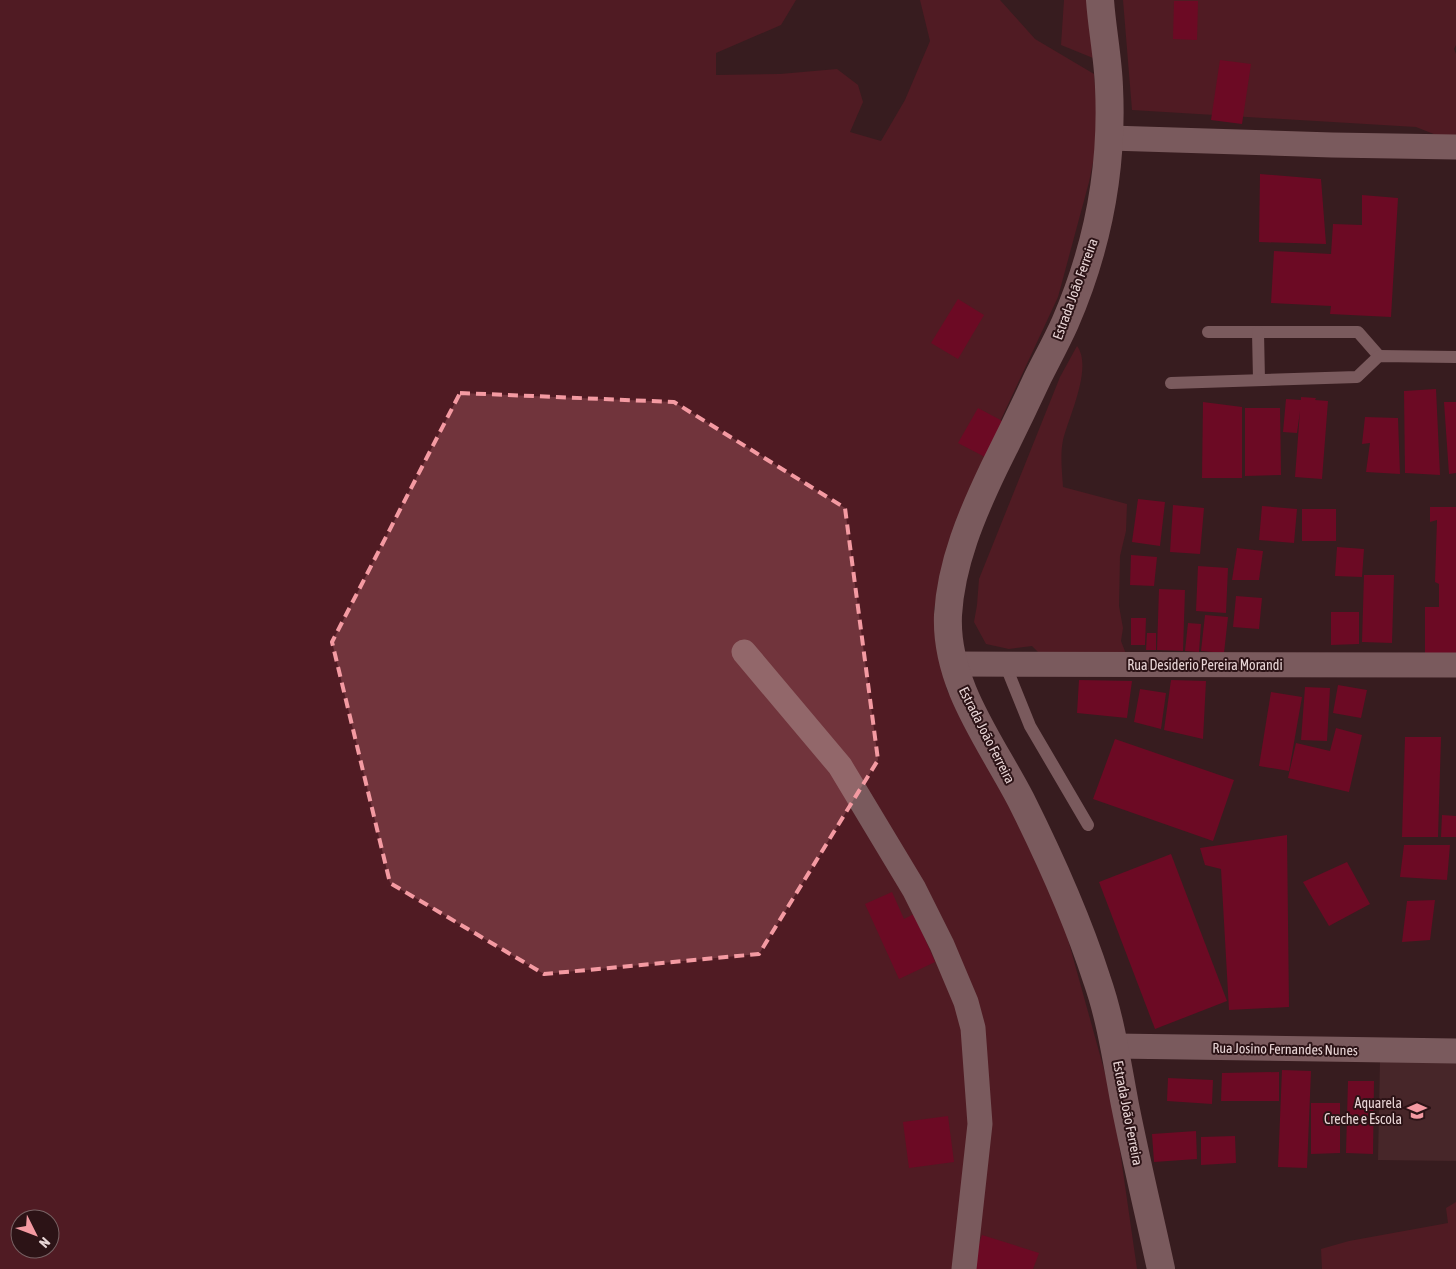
<svg xmlns="http://www.w3.org/2000/svg" width="1456" height="1269" font-family="'Asap Condensed',sans-serif">
<style>
.built{fill:#472629}
.green{fill:#501b23;fill-rule:evenodd}
.building{fill:#6c0a24}
.lines{fill:none;stroke-linecap:round;stroke-linejoin:round}
.lane{stroke:#7a5a5d;stroke-width:12}
.street{stroke:#7a5a5d;stroke-width:25}
.secondary{stroke:#7a5a5d;stroke-width:28}
.marked{fill:#f49aa2;fill-opacity:0.2;stroke:#f49aa2;stroke-width:4;stroke-dasharray:10 6;stroke-linejoin:round}
.labels{text-anchor:middle;stroke-width:4;stroke-linejoin:round;paint-order:stroke}
.street-label{font-size:14px;fill:#e8d5d6;stroke:#2c1316}
.poi-label{font-size:14px;fill:#e8d5d6;stroke:#2c1316;text-anchor:end}
</style>
<rect width="100%" height="100%" fill="#371c1f"/>
<polygon class="built" points="1380,1061 1456,1062 1456,1161 1378,1160"/>
<g class="green">
<path d="M0,0H796L781,25L716,53V75L780,74L837,69L858,85L863,102L850,132L881,141L905,100L930,41L920,0H1000L1035,39L1094,74L1099,133L1089,182L1058,297L991,441L952,539L934,609L939,655L947,690L1003,786L1059,907L1113,1102L1137,1269H0ZM20,1219H50V1249H20Z"/>
<polygon points="1064,0 1088,0 1093,58 1061,45"/>
<polygon points="1123,0 1456,0 1456,45 1454,49 1456,54 1456,134 1454,142 1416,127 1132,110"/>
<path d="M1077,346C1093,367 1069,416 1063,440C1060,455 1062,471 1063,487L1127,504L1126,531L1120,556L1119,606L1123,628L1121,641L1126,654H1040L1032,646L1009,649L986,644L974,622L977,605L979,579L1060,377Z"/>
<polygon points="1456,1202 1456,1269 1322,1269 1321,1249 1349,1241 1448,1223 1446,1208"/>
</g>
<g class="building">
<polygon points="1174,1 1198,1 1197,40 1173,39"/>
<polygon points="1220,60 1251,64 1242,124 1211,120"/>
<polygon points="1260,174 1321,179 1326,244 1259,242"/>
<polygon points="1362,195 1398,198 1391,317 1330,314 1331,306 1271,303 1274,251 1331,254 1333,224 1362,225"/>
<polygon points="958,299 984,315 958,359 931,343"/>
<polygon points="1436,389 1440,475 1405,473 1404,391"/>
<polygon points="1301,397 1316,398 1315,400 1328,401 1322,479 1295,477 1300,411 1297,433 1283,432 1286,399 1301,400"/>
<polygon points="1203,402 1242,407 1242,478 1202,478"/>
<polygon points="1444,402 1456,402 1456,473 1449,474"/>
<polygon points="978,408 1006,423 987,458 958,443"/>
<polygon points="1245,408 1280,408 1281,475 1245,476"/>
<polygon points="1365,417 1398,418 1400,474 1366,472 1370,443 1362,444"/>
<polygon points="1138,499 1165,502 1160,546 1132,542"/>
<polygon points="1173,505 1204,508 1200,554 1170,552"/>
<polygon points="1262,506 1297,509 1294,543 1259,540"/>
<polygon points="1430,507 1456,507 1456,656 1425,656 1425,607 1439,607 1439,584 1435,582 1437,520 1430,522"/>
<rect x="1302" y="509" width="34" height="32"/>
<polygon points="1337,547 1364,549 1362,577 1335,576"/>
<polygon points="1237,548 1263,551 1259,580 1232,580"/>
<polygon points="1131,555 1157,557 1154,586 1130,585"/>
<polygon points="1198,566 1228,568 1226,613 1196,611"/>
<polygon points="1364,575 1394,575 1392,643 1362,642"/>
<polygon points="1159,589 1185,590 1183,651 1157,650"/>
<polygon points="1236,596 1262,598 1259,629 1233,627"/>
<polygon points="1331,612 1359,612 1359,644 1331,645"/>
<polygon points="1205,615 1228,617 1224,653 1201,651"/>
<polygon points="1131,618 1146,618 1145,645 1131,645"/>
<polygon points="1188,623 1201,624 1199,652 1185,651"/>
<polygon points="1147,633 1156,633 1156,650 1146,650"/>
<polygon points="1079,680 1132,681 1127,718 1077,713"/>
<polygon points="1171,680 1206,681 1203,739 1164,730"/>
<polygon points="1338,685 1367,690 1361,718 1333,713"/>
<polygon points="1305,687 1330,688 1327,741 1301,740"/>
<polygon points="1140,689 1166,693 1161,729 1134,722"/>
<polygon points="1271,692 1302,697 1289,771 1259,766"/>
<polygon points="1336,728 1362,735 1349,792 1288,778 1296,743 1330,751"/>
<polygon points="1405,737 1441,737 1438,837 1402,837"/>
<polygon points="1115,739 1234,780 1213,841 1093,799"/>
<polygon points="1442,815 1456,816 1456,837 1441,837"/>
<polygon points="1287,835 1289,1007 1229,1010 1221,869 1205,865 1200,848"/>
<polygon points="1404,845 1450,845 1447,880 1400,877"/>
<polygon points="1171,854 1227,1001 1155,1029 1099,882"/>
<polygon points="1347,862 1370,904 1329,926 1303,882"/>
<polygon points="892,892 904,919 914,914 935,962 899,979 865,904"/>
<polygon points="1435,900 1430,940 1402,942 1407,901"/>
<polygon points="1282,1070 1311,1071 1307,1168 1278,1167"/>
<polygon points="1279,1072 1279,1101 1221,1101 1222,1073"/>
<polygon points="1168,1078 1213,1080 1212,1104 1167,1101"/>
<polygon points="1348,1081 1374,1081 1373,1154 1346,1153"/>
<polygon points="1311,1103 1340,1103 1340,1153 1311,1154"/>
<polygon points="948,1116 954,1162 909,1168 903,1122"/>
<polygon points="1196,1131 1197,1159 1154,1162 1152,1134"/>
<polygon points="1235,1136 1236,1163 1201,1165 1201,1137"/>
<polygon points="982,1235 1039,1253 1033,1269 971,1269"/>
</g>
<g class="lines">
<g class="lane">
<polyline points="1208,332 1358,332 1379,356"/>
<polyline points="1258,332 1259,380"/>
<polyline points="1171,383 1357,377 1379,356 1456,357"/>
<polyline points="1005,664 1030,726 1088,825"/>
</g>
<g class="street">
<polyline points="1110,138 1332,145 1456,147"/>
<polyline points="744,652 840,766 914,889 942,945 966,1002 973,1028 980,1124 964,1269"/>
<polyline points="953,664 1456,665"/>
<polyline points="1115,1046 1456,1051"/>
</g>
<path class="secondary" d="M1100,0C1102,29 1108,58 1109,87C1113,170 1098,247 1065,323C1057,341 1047,359 1038,377C1024,407 1009,438 994,468C972,514 951,563 948,615C945,684 991,742 1021,800C1050,858 1077,918 1097,980C1111,1020 1117,1063 1125,1105C1136,1160 1149,1214 1161,1269"/>
</g>
<path class="marked" d="M460,393L674,402L845,508L878,760L759,954L544,974L390,883L332,642Z"/>
<defs>
<symbol id="school-bare" viewBox="-9 -9 18 18"><path d="M0-5L7-2L0 1L-7-2ZM-4 1L0 2.5L4 1V4Q0 6-4 4Z" fill="#f49aa2" stroke="#2c1316" stroke-width="2.5" paint-order="stroke"/></symbol>
</defs>
<g fill-rule="evenodd">
<use href="#school-bare" x="1403" y="1097" width="28" height="28"/>
</g>
<g class="labels">
<g class="street-label">
<text transform="translate(1075 289) rotate(-70)" y="5">Estrada João Ferreira</text>
<text x="1205" y="670">Rua Desiderio Pereira Morandi</text>
<text transform="translate(987 735) rotate(63)" y="5">Estrada João Ferreira</text>
<text transform="translate(1285 1049) rotate(1)" y="5">Rua Josino Fernandes Nunes</text>
<text transform="translate(1128 1113) rotate(79)" y="5">Estrada João Ferreira</text>
</g>
<g class="poi-label">
<text x="1402" y="1108">Aquarela<tspan x="1402" dy="16">Creche e Escola</tspan></text>
</g>
</g>
<g transform="translate(35 1234) rotate(132)"><circle r="24" fill="#2c1316" stroke="#776163"/>
<path d="M0-4L9 19L0 12L-9 19Z" fill="#f49aa2"/>
<text y="-8" font-size="14" font-weight="bold" text-anchor="middle" fill="#e8d5d6">N</text>
</g>
</svg>
